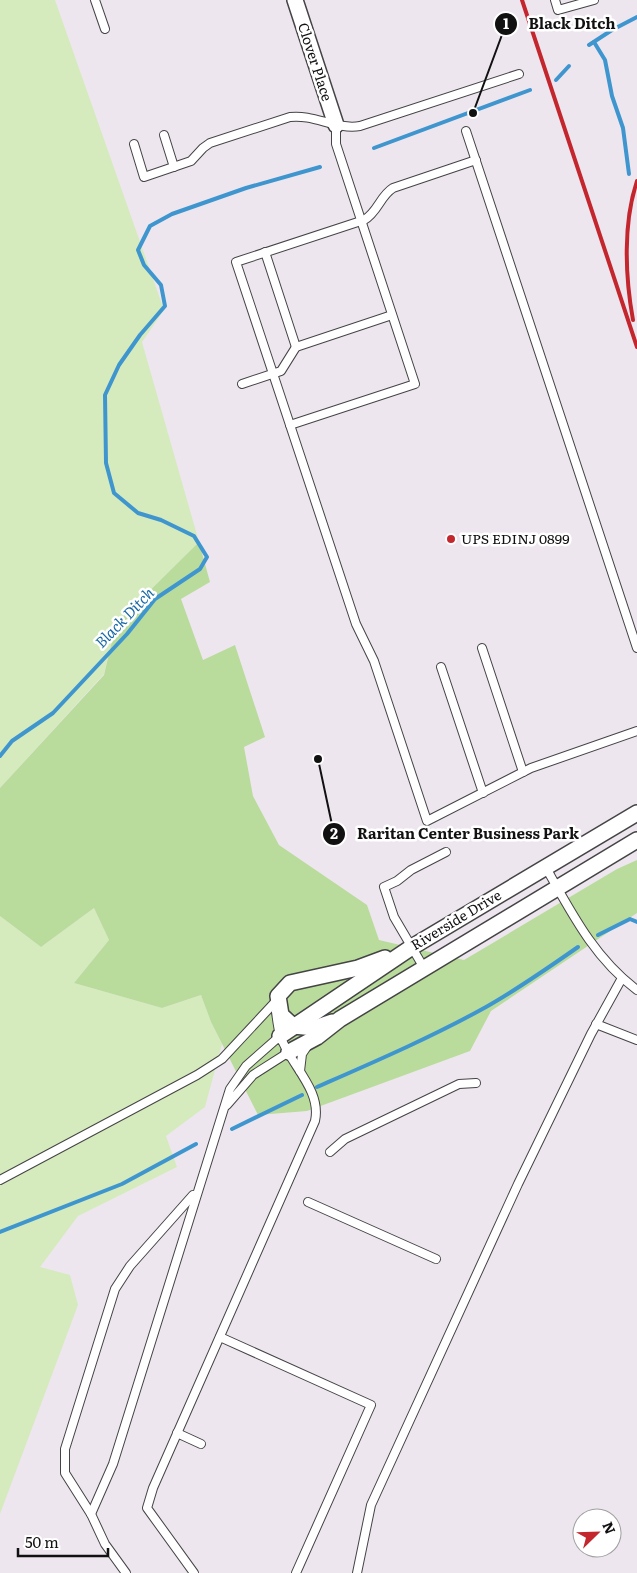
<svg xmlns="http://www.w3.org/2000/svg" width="637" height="1573" font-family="Literata,serif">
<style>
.industrial{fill:#eee6ef;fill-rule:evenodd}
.green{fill:#d5ebbd}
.forest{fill:#b9dc9c}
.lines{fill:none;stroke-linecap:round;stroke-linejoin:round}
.stream{stroke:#3f96cf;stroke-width:4}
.service-casing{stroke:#444;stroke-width:10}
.minor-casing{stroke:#444;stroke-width:18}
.service{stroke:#fff;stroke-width:8}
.minor{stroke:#fff;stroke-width:15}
.rail{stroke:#c4262e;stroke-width:4}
.poi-dot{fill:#c4262e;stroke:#fff;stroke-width:2}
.labels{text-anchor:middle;stroke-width:5;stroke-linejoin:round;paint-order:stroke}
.street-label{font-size:14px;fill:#111;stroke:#fff}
.poi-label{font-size:14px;fill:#111;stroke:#fff;text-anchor:start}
.water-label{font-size:15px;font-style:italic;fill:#1768a6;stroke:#fff}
.leader{fill:none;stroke:#111;stroke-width:2}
.callout-dot{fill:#111;stroke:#fff;stroke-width:2}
.mark-label{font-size:15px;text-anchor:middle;font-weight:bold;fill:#fff}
.callout-label{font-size:15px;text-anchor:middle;font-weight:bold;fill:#111;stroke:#fff;stroke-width:5;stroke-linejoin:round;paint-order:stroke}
</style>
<rect width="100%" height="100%" fill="#fffdf5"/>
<path class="industrial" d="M0,0H637V1573H0ZM582,1518H612V1548H582Z"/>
<g class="green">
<polygon points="0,0 55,0 164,310 142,342 199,542 116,624 104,674 0,788"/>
<polygon points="94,908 109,940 74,983 162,1008 201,995 211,1022 222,1044 205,1107 166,1136 177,1167 78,1216 40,1267 70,1275 78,1305 0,1514 0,916 41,947"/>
</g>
<polygon class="forest" points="199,542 210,582 181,599 203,660 235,645 265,737 244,747 253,796 279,845 367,905 379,940 464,960 617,869 637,860 637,913 491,1011 470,1051 307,1111 258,1115 211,1022 201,995 162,1008 74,983 109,940 94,908 41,947 0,916 0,788 104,675 116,624"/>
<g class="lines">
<g class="stream">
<polyline points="594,42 605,60 612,96 623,128 629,174"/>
<polyline points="589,45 612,30 637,17"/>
<polyline points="556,80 569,66"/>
<polyline points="374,148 530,90"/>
<polyline points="0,756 12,741 53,713 127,634 155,599 200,569 207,557 194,536 161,520 138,513 114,493 106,463 105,395 119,365 140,335 165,306 161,285 144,265 138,250 150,226 172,214 246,188 320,167"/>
<polyline points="598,935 630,919 637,922"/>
<path d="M317,1087C374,1062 432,1037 486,1007C518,989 548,968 578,947"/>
<polyline points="232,1129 302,1095"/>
<polyline points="0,1232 122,1184 196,1144"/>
</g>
<defs>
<g id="service">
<polyline points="95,0 105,29"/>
<polyline points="555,0 558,10 594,0"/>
<polyline points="466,131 637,648"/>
<polyline points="164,135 174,167"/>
<path d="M134,144L144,177L191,161L203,148L210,143L290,117C314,114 336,130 360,126L519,74"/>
<path d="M476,160L393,188C380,196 378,212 364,220L236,262L356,624L374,661L427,821L531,768L637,731"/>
<polyline points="265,252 296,347"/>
<polyline points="242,384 281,371 296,347 392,315"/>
<polyline points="290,425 415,384 336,144 336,125"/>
<polyline points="482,648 523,772"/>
<polyline points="441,667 483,793"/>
<path d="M545,866C571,912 594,958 637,990"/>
<polyline points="424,968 394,917 384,887 397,881 411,870 446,852"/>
<polyline points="596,1024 637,1040"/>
<polyline points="300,1071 302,1054 308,1045"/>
<polyline points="227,1105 253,1075 289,1052"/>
<polyline points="330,1152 345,1139 459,1084 476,1083"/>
<polyline points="0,1180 197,1075 222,1059 277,1000"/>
<polyline points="308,1202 436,1259"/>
<polyline points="220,1337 371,1405 296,1573"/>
<polyline points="177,1433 201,1444"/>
<polyline points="91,1514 113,1464 230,1089 246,1066 280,1036"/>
<polyline points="126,1573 105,1544 91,1514 65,1473 65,1449 115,1289 130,1266 193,1195"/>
<path d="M194,1573L147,1508L153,1488L315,1121C322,1089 289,1064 280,1035C278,1028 277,1019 276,1012"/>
<polyline points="357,1573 371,1505 518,1184 591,1034 622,978"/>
</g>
<g id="minor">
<polyline points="295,0 336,125"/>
<polyline points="332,1022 315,1028 293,1026 281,1015 278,996 290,983 358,968 385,958"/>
<polyline points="280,1036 412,947 637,813"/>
<polyline points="289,1052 317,1037 340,1019 637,840"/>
</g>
</defs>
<use href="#service" class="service-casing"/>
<use href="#minor" class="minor-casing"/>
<use href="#service" class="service"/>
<use href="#minor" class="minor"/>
<g class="rail">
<polyline points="522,0 637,347"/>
<path d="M633,320C625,276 623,223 637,181"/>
</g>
</g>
<circle class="poi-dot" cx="451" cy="539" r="5"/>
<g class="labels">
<g class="street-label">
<text transform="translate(315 62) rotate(72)" y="5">Clover Place</text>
<text transform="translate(456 920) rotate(-31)" y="5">Riverside Drive</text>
</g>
<g class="poi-label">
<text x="461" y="544">UPS EDINJ 0899</text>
</g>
<g class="water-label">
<text transform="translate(125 618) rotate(-46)" y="5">Black Ditch</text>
</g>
</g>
<path class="leader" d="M473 113L506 24M318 759L334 834"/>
<g class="callout-dot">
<circle cx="473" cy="113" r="5"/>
<circle cx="318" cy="759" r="5"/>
<circle cx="506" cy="24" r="12"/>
<circle cx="334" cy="834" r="12"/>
</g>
<g class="mark-label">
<text x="506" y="29">1</text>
<text x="334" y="839">2</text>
</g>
<g class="callout-label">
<text x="572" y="29">Black Ditch</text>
<text x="468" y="839">Raritan Center Business Park</text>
</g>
<g transform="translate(597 1533) rotate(67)"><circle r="24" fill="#ffffff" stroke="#a0a0a0"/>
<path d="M0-4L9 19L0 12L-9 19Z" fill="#c4262e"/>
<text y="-8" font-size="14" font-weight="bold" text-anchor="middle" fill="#111111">N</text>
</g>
<path d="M18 1548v8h90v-8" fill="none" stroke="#111111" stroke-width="2.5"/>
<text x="25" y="1548" font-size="15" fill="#111111" stroke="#ffffff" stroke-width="4" paint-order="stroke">50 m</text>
</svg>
